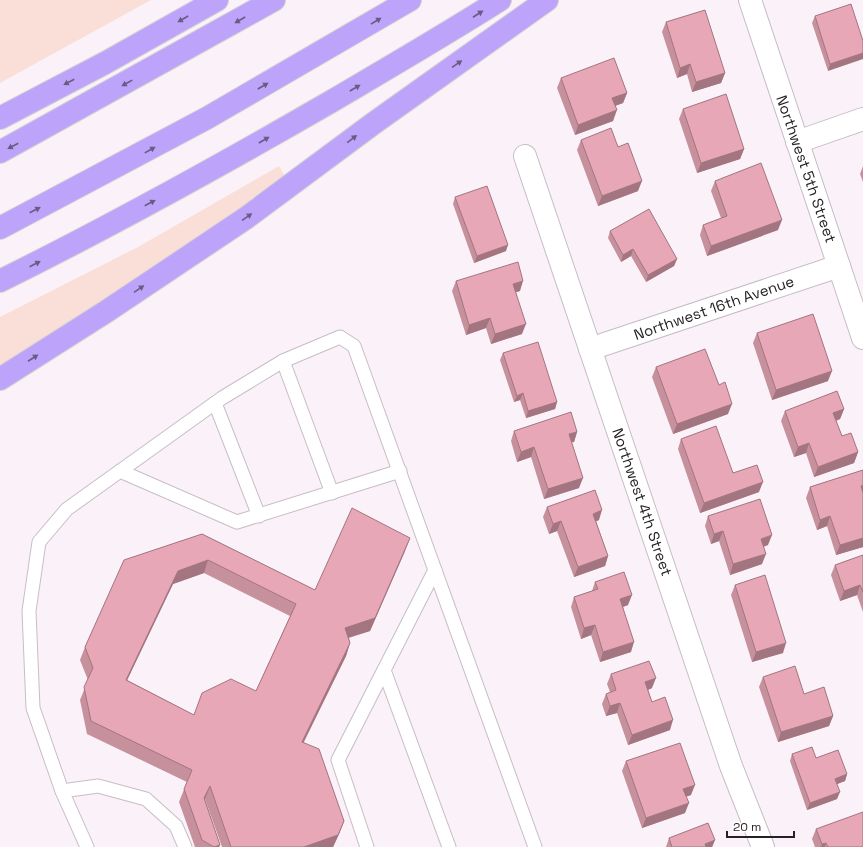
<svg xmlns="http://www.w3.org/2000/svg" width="863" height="847" font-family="'Space Grotesk',sans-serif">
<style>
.green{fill:#fadfd8}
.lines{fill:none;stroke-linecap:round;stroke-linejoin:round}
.lane-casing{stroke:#c6bec5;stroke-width:15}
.street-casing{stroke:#c6bec5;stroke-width:24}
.highway-casing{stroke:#d3d3d3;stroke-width:24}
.lane{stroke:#fff;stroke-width:13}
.street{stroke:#fff;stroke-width:22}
.highway{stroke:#bda3f9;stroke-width:22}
.wall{fill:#c7909d;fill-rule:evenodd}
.shaded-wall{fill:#a27580}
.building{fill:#e7a7b7;stroke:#a27580;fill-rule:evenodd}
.oneway{fill:#695c84}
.labels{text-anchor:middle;stroke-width:3.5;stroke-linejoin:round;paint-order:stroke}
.street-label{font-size:15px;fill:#252225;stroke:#fff}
</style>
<rect width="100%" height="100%" fill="#faf1f9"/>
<g class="green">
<polygon points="0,0 151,0 0,83"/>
<polygon points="279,166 288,181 103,302 0,366 0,317 138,247"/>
</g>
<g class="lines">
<defs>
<g id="lane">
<polyline points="283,361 332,493"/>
<polyline points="215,403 259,516"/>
<polyline points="120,471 237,522 400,471"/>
<polyline points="384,670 449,847"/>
<polyline points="62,791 33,708 29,611 39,542 67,509 222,398 283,361 340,337 354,346 535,847"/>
<polyline points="87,847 62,791 98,786 146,799 176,826 185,847"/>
<polyline points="367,847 338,760 435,570"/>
</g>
<g id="street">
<polyline points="750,0 863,338"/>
<polyline points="797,142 863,119"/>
<polyline points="525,156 731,766 763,847"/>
<polyline points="590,349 839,266"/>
</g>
<g id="highway">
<polyline points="0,118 105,63 217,0"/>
<polyline points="0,152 274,0"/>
<polyline points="0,228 207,118 410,0"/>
<path d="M0,281C113,225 223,164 332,101C388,68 445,35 500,0"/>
<polyline points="0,379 107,311 246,218 374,123 547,0"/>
</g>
</defs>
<use href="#lane" class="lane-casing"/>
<use href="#street" class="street-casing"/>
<use href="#highway" class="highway-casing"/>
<use href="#lane" class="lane"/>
<use href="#street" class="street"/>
<use href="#highway" class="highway"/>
</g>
<g class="wall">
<polygon points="815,16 863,41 828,71 812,23"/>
<polygon points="666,22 725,73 721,83 692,92 687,74 677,78 662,32"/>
<polygon points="561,78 627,93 623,103 615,106 613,121 575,135 557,88"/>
<polygon points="683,109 744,149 740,159 697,173 679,119"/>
<polygon points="581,140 618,147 638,191 598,206 577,150"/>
<polygon points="863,166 863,182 860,174"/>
<polygon points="715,181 778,230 707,256 700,235 703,225 721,218 711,191"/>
<polygon points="455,197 506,251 474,263 453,204"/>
<polygon points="610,231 677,259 674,266 646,282 631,256 621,262 608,238"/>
<polygon points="456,281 520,291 516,292 522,334 491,344 486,328 466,335 452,291"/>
<polygon points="757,333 828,381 772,400 753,343"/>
<polygon points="503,353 557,402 555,409 526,418 520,400 514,402 500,360"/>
<polygon points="656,367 719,385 728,414 673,434 652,377"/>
<polygon points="844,409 840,419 836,421 842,436 858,452 854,463 814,477 806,453 794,457 781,421 785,411"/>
<polygon points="514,431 577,432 574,442 571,442 579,488 544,499 531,457 517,462 511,441"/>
<polygon points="681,439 733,473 759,492 700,513 678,449"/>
<polygon points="863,470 863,547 836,555 827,526 817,530 806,498 810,487"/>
<polygon points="547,507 599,520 596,521 608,556 605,566 574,577 557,531 549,534 543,517"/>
<polygon points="708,516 768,545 763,547 762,564 730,575 719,541 711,544 705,526"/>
<path d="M202,534L315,590L405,551L370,631L349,638L350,643L346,656L304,742L344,821L339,834L333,847H222L205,799V800L220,845L219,847H195L179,802L187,782L87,734L80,700L88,680L80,660L85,647ZM204,573L290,616L256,691L194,715L127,680L173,584Z"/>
<polygon points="863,555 863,612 857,595 840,601 831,575 835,565"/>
<polygon points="595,582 628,605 623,607 631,652 600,662 591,635 581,639 571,607 574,597 592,591"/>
<polygon points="735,585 783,653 752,662 731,595"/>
<polygon points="611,674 652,688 648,690 652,702 670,730 628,745 617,713 606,716 602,704 606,694 610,692 607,684"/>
<polygon points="763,677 804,694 833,716 829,726 778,742 759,687"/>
<polygon points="792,754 816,758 847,774 845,781 837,784 837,799 807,810 790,761"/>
<polygon points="626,761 691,795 686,796 685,813 642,828 622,771"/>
<polygon points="816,829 863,847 815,847 812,839"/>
<polygon points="669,838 715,840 712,847 666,847"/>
</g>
<g class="shaded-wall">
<polygon points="863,53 863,59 828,71 830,64"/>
<polygon points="690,64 687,74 677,78 680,68"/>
<polygon points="725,73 721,83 692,92 696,82"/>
<polygon points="627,93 623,103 609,108 612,98"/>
<polygon points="617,110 613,121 575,135 578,125"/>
<polygon points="744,149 740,159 697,173 701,163"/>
<polygon points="642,181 638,191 598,206 602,196"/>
<polygon points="782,220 778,230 707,256 711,246"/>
<polygon points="508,245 506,251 474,263 477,256"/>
<polygon points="633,249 631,256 621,262 623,255"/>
<polygon points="677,259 674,266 646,282 648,275"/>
<polygon points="523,281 520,291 510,294 513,284"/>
<polygon points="490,318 486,328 466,335 469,325"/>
<polygon points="526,324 522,334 491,344 495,334"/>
<polygon points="832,371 828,381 772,400 776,390"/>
<polygon points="523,393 520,400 514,402 517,396"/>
<polygon points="557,402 555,409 526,418 528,411"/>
<polygon points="732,404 728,414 673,434 677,424"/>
<polygon points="844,409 840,419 829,423 833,413"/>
<polygon points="577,432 574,442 565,444 569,434"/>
<polygon points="809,443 806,453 794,457 798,447"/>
<polygon points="534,447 531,457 517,462 521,452"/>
<polygon points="858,452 854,463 814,477 818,467"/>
<polygon points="583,478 579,488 544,499 548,489"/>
<polygon points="763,482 759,492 700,513 704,503"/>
<polygon points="863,485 863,494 861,486"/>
<polygon points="602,510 599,520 590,524 593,514"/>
<polygon points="830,516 827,526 817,530 820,520"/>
<polygon points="561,521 557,531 549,534 553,524"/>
<polygon points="723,531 719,541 711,544 714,534"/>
<polygon points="772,535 768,545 757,549 761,539"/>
<polygon points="410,538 405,551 370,631 340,640 345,628"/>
<polygon points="863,538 863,547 836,555 840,545"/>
<polygon points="766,554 762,564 730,575 733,564"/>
<polygon points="608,556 605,566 574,577 578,567"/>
<polygon points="208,560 204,573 173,584 121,693 126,680 178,571"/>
<polygon points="860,585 857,595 840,601 844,591"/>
<polygon points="632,595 628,605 617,609 620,599"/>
<polygon points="595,625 591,635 581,639 584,628"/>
<polygon points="634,642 631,652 600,662 603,652"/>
<polygon points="350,643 346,656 297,755 302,742"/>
<polygon points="786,643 783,653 752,662 756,652"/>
<polygon points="656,678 652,688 641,693 645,682"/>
<polygon points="620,703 617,713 606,716 610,706"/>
<polygon points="833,716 829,726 778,742 781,732"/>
<polygon points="673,720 670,730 628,745 632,735"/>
<polygon points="847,774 845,781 832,786 835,779"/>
<polygon points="695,785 691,795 680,799 683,789"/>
<polygon points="210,786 205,799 199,811 204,798"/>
<polygon points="840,792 837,799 807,810 810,803"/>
<polygon points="689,803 685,813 642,828 646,818"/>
<polygon points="344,821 339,834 333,847 304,847"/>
<polygon points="715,840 712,847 704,847 705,844"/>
<polygon points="826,843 825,847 821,847 822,844"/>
<polygon points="220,845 219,847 214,847"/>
</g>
<g class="building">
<polygon points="851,4 863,41 863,53 830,64 815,16"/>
<polygon points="705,10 725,73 696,82 690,64 680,68 666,22"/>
<polygon points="614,58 627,93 612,98 617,110 578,125 561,78"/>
<polygon points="726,94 744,149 701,163 683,109"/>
<polygon points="611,128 618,147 628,143 642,181 602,196 581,140"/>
<polygon points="761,163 782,220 711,246 703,225 727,216 715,181"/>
<polygon points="487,186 508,245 477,256 455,197"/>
<polygon points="649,209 677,259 648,275 633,249 623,255 610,231"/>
<polygon points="518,262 523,281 513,284 526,324 495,334 490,318 469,325 456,281"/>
<polygon points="813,314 832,371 776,390 757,333"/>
<polygon points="538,342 557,402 528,411 523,393 517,396 503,353"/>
<polygon points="705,349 719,385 725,382 732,404 677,424 656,367"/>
<polygon points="837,391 844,409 833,413 842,436 851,433 858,452 818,467 809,443 798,447 785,411"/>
<polygon points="571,412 577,432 569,434 583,478 548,489 534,447 521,452 514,431"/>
<polygon points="716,426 733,473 757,465 763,482 704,503 681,439"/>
<polygon points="863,470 863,485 861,486 863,493 863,538 840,545 830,516 820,520 810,487"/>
<polygon points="595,490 602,510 593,514 608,556 578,567 561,521 553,524 547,507"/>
<polygon points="760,499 772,535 761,539 766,554 733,564 723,531 714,534 708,516"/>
<path d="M352,508L410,538L375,618L345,628L350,643L302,742L319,749L344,821L338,835L304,847H231L210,786L204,798L220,845L214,847L202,840L184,789L192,770L91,721L84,687L93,668L85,647L124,560L202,534L315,590ZM208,560L296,604L256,691L231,679L202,693L194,715L126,680L178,571Z"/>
<polygon points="863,555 863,592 860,585 844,591 835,565"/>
<polygon points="624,572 632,595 620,599 634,642 603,652 595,625 584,628 574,597 598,589 595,582"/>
<polygon points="765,575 786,643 756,652 735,585"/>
<polygon points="649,661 656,678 645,682 652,702 665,697 673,720 632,735 620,703 610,706 606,694 616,690 611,674"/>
<polygon points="795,666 804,694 824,687 833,716 781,732 763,677"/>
<polygon points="680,743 695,785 683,789 689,803 646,818 626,761"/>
<polygon points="812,747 816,758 838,750 847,774 835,779 840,792 810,803 792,754"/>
<polygon points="863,812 863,847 828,847 826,843 822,844 816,829"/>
<polygon points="708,823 715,840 705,844 706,847 672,847 669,838"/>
</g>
<defs><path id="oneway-solid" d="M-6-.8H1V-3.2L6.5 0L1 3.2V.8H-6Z"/></defs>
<g class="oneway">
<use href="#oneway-solid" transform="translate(478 14) rotate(-33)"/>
<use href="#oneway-solid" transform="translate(183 19) rotate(150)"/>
<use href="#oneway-solid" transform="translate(240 20) rotate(150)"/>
<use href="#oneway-solid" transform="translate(376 21) rotate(-31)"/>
<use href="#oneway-solid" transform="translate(457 64) rotate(-35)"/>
<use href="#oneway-solid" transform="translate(69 82) rotate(152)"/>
<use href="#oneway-solid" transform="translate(127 83) rotate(151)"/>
<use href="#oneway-solid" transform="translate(263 86) rotate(-30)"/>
<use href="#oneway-solid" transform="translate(355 88) rotate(-30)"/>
<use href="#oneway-solid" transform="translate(352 139) rotate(-37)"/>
<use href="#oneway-solid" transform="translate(264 140) rotate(-30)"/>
<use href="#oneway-solid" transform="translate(13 146) rotate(152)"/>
<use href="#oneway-solid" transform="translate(150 150) rotate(-29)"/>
<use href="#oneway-solid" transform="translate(150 203) rotate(-28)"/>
<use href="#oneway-solid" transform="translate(35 210) rotate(-27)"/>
<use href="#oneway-solid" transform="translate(247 217) rotate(-35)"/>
<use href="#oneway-solid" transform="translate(35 264) rotate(-27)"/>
<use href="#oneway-solid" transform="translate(139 289) rotate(-34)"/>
<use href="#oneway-solid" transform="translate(33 358) rotate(-33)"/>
</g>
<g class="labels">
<g class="street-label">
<text transform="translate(806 169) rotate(71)" y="5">Northwest 5th Street</text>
<text transform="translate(714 308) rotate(-19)" y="5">Northwest 16th Avenue</text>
<text transform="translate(642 502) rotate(71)" y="5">Northwest 4th Street</text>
</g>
</g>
<path d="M727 831v6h67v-6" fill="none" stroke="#252225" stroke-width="2"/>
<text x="733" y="831" font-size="12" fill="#252225" stroke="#ffffff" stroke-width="3" paint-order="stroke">20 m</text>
</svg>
